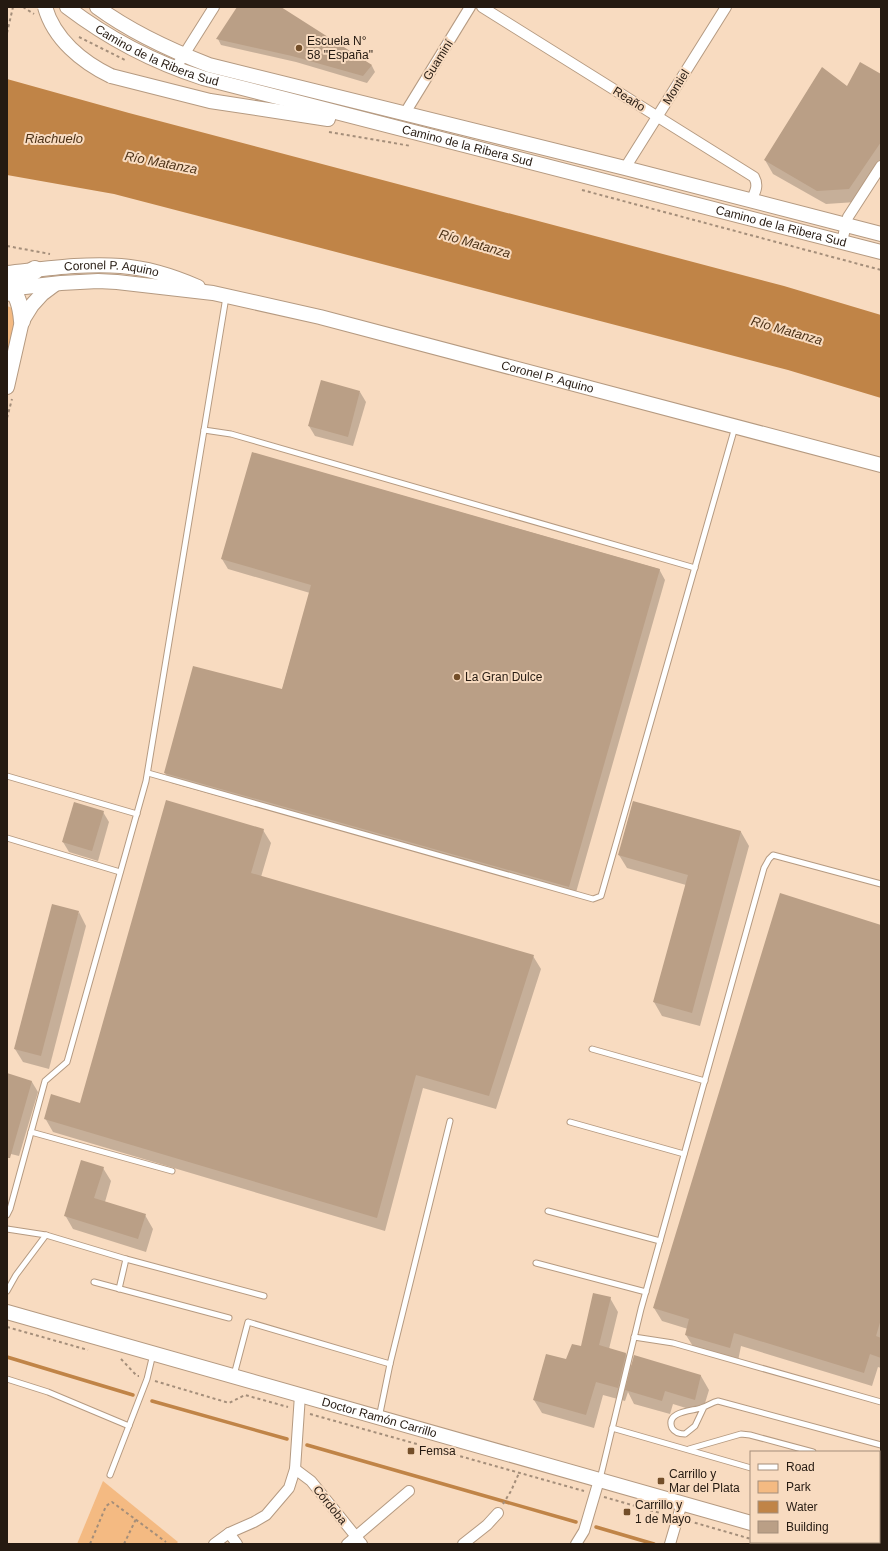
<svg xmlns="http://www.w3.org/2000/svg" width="888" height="1551" font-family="Arial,sans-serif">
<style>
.green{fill:#f4ba82}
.water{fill:#c08447}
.shadow{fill:#0003}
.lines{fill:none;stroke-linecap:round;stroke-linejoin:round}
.stream{stroke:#c08447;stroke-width:3.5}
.building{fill:#ba9f86}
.lane-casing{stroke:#b59a81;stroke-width:7}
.street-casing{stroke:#b59a81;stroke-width:12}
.secondary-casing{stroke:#b59a81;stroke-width:16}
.primary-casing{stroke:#b59a81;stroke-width:18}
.highway-casing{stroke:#b59a81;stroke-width:20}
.path{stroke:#a48e7a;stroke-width:2;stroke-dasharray:3 3;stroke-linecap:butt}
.lane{stroke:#fff;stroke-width:5}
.street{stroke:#fff;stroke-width:10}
.secondary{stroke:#fff;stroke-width:14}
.primary{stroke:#fff;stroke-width:16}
.highway{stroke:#fff;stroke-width:18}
.secondary-bridge-casing{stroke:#b59a81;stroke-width:16;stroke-linecap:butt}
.secondary-bridge{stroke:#fff;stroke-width:14}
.poi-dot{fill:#734e29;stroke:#f8dbc0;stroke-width:1.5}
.labels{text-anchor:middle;stroke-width:4;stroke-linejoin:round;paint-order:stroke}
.poi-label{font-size:12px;fill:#251a11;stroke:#f8dbc0;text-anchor:start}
.street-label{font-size:12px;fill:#251a11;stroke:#f8dbc0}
.water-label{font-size:13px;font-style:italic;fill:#4c3217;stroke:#f8dbc0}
</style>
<rect width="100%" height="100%" fill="#f8dbc0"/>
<g class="green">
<polygon points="7,306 12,308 15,322 7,363"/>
<polygon points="103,1481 178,1542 176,1544 77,1544"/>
</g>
<polygon class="water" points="7,79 129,113 784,286 881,315 881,398 788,370 114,194 7,175"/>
<g class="shadow">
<polygon points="238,7 279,7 372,66 375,72 367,83 296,62 221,45 218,39"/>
<polygon points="881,75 881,166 856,202 826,204 773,174 765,160 847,87"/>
<polygon points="360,392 366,402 353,446 315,436 309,426"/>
<polygon points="253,453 659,569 665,580 575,896 171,783 165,773 282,690 310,593 228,569 222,559"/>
<polygon points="633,802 741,832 749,846 700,1026 662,1016 654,1002 686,885 627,868 619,855"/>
<polygon points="103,812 109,822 98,861 69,852 63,842"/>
<polygon points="263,830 271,843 261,877 533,956 541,969 496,1109 423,1088 385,1231 53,1132 45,1118 81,1105"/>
<polygon points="79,912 86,926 49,1069 23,1062 15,1049"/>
<polygon points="881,926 881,1368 878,1367 872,1386 741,1346 738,1361 694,1348 686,1335 688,1329 662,1321 654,1308"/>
<polygon points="7,1076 32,1082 38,1092 19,1156 7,1153"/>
<polygon points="103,1168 111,1181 105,1202 145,1215 153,1229 146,1252 73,1229 65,1215"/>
<polygon points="610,1298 618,1312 609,1349 626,1354 632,1366 635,1357 701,1376 709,1390 702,1413 673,1404 670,1414 634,1404 628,1392 625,1401 603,1395 594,1428 542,1413 534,1400 566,1361 582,1347"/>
</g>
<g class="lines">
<g class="stream">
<polyline points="7,1357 133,1395"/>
<polyline points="152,1401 287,1439"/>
<polyline points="307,1445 576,1522"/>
<polyline points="596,1527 654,1544"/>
</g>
</g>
<g class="building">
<polygon points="237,7 281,7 372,65 363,76 292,56 216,39"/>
<polygon points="860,62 881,74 881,142 849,189 817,191 764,160 822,67 847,86"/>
<polygon points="321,380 360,391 348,437 308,426"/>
<polygon points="252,452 660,569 569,887 164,773 193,666 282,689 311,585 221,559"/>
<polygon points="166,800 264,829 251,873 534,955 489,1096 416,1075 377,1218 44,1119 51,1094 80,1103"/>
<polygon points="633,801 741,831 692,1013 653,1002 688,875 618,855"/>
<polygon points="74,802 104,811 92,851 62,842"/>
<polygon points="780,893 881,925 881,1319 876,1336 881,1338 881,1358 870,1354 864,1373 734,1333 730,1348 685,1335 689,1319 653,1308"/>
<polygon points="52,904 79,911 41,1056 14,1049"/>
<polygon points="7,1073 32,1081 10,1158 7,1158"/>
<polygon points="81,1160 104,1167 94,1198 146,1214 138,1239 64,1216"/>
<polygon points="593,1293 611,1297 599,1345 626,1353 618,1388 596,1382 586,1415 533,1400 546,1354 566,1359 572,1344 581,1346"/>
<polygon points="634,1355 701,1375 695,1400 665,1391 662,1401 625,1390"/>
</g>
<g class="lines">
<defs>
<g id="lane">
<polyline points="204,430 231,434 695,568"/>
<polyline points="148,773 593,899 601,896 735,427"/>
<polyline points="7,776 137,814"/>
<polyline points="7,838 120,872"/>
<polyline points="592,1049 705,1081"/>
<polyline points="570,1122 684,1154"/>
<polyline points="31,1132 172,1171"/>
<polyline points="548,1211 660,1241"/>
<polyline points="7,1215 10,1209 45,1081 67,1062 146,781 226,297"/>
<polyline points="7,1229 46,1235"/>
<polyline points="536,1263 646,1292"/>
<polyline points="94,1282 229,1318"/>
<polyline points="119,1289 126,1259"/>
<polyline points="7,1291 16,1275 46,1235 126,1259 264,1296"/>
<polyline points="634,1337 673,1343 881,1402"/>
<polyline points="234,1375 248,1322 390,1364"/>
<polyline points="7,1379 48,1392 129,1426"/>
<path d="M704,1407L695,1426L685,1434C680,1434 675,1433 672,1428C665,1411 693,1411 701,1408C708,1406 712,1402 718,1401L881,1445"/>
<polyline points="379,1418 390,1364 450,1121"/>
<polyline points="612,1428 751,1468"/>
<polyline points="689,1449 741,1434 750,1435 813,1452"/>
<polyline points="879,1470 881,1471"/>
<polyline points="110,1475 147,1379 153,1354"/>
<polyline points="600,1479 641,1309 764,868 769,859 773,855 881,884"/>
<polyline points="879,1502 881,1502"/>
</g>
<g id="street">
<path d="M482,7L754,177C759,186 755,192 751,201"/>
<polyline points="175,69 214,7"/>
<polyline points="405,113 470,7"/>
<polyline points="625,168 726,7"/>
<polyline points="842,241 848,217 881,166"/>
<polyline points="295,1469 311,1481 362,1544"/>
<polyline points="229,1533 237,1544"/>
<polyline points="214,1544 229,1533 254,1522 266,1515 289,1488 295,1469 300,1395"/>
<polyline points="347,1544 409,1491"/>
<polyline points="463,1544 487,1525 498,1513"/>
<polyline points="576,1544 584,1531 599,1480"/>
<polyline points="670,1544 682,1503"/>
</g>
<g id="secondary">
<path id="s1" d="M67,7C109,39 153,62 203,78L881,252"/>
<path d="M97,7C131,32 170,50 209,65L625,168L881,234"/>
<polyline points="111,76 210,101 328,119"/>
<path id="s2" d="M7,273C45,269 83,263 121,266C147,268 173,276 198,287"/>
<path id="s3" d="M7,289L61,283L98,281L117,282L213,293L320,317L881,465"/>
<polyline points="7,387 22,321 32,305 42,294 54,285"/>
<path id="s4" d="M7,1312L751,1523"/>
<polyline points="818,1542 825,1544"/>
</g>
<path id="primary" d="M7,285C18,293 21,308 22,321"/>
<polyline id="highway" points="7,292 18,281 35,270"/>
</defs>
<use href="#lane" class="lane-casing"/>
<use href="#street" class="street-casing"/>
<use href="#secondary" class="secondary-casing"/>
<use href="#primary" class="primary-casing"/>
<use href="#highway" class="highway-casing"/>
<g class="path">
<polyline points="23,7 34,14"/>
<polyline points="7,33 13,7"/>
<polyline points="79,37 125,60"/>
<polyline points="329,132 411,146"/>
<polyline points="582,190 881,270"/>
<polyline points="7,246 50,254"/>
<polyline points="7,418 12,399"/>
<polyline points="7,1327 88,1350"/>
<polyline points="121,1359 137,1376 139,1376"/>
<polyline points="155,1381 229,1403 245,1395 288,1407"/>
<polyline points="310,1414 584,1491"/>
<polyline points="604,1497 667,1515"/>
<polyline points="503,1504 511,1491 519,1473"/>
<polyline points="689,1521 751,1539"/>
<polyline points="763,1542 770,1544"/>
<polyline points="90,1544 106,1506 112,1502 166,1542"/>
<polyline points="124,1544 136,1519"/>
</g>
<use href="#lane" class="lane"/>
<use href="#street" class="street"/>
<use href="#secondary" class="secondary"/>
<use href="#primary" class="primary"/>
<use href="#highway" class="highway"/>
<defs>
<path id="secondary-bridge" d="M45,7C54,39 82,62 111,76"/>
</defs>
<use href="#secondary-bridge" class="secondary-bridge-casing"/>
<use href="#secondary-bridge" class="secondary-bridge"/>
</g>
<g class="poi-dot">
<circle cx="299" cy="48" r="4"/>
<circle cx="457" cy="677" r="4"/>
<rect x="407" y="1447" width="8" height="8" rx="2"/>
<rect x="657" y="1477" width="8" height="8" rx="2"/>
<rect x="623" y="1508" width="8" height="8" rx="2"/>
</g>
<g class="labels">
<g class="poi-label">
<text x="307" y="45">Escuela N°<tspan x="307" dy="14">58 "España"</tspan></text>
<text x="465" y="681">La Gran Dulce</text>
<text x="419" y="1455">Femsa</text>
<text x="669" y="1478">Carrillo y<tspan x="669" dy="14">Mar del Plata</tspan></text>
<text x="635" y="1509">Carrillo y<tspan x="635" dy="14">1 de Mayo</tspan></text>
</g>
<g class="street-label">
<text dy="4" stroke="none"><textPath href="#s1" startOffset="103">Camino de la Ribera Sud</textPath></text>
<text transform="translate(438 60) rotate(-58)" y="4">Guaminí</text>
<text transform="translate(676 87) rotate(-58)" y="4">Montiel</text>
<text transform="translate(629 99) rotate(32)" y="4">Reaño</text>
<text dy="4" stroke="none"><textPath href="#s1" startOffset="427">Camino de la Ribera Sud</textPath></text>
<text dy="4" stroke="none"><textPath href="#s1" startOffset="751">Camino de la Ribera Sud</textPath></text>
<text dy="4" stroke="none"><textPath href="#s2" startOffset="105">Coronel P. Aquino</textPath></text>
<text dy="4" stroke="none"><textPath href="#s3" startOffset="552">Coronel P. Aquino</textPath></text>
<text dy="4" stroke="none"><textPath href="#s4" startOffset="387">Doctor Ramón Carrillo</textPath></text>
<text transform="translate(330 1505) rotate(51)" y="4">Córdoba</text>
</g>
<g class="water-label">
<text x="54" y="143">Riachuelo</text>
<text transform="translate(161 162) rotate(11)" y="5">Río Matanza</text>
<text transform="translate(475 243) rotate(16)" y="5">Río Matanza</text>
<text transform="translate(787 330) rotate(16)" y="5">Río Matanza</text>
</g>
</g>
<rect width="888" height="1551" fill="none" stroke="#251a11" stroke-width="16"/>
<rect x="750" y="1451" width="130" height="92" fill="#f8dbc0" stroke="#a48e7a"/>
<rect x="758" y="1464" width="20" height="6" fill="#ffffff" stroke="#a48e7a"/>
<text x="786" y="1471" font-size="12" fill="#251a11">Road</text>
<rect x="758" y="1481" width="20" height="12" fill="#f4ba82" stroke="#a48e7a"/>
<text x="786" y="1491" font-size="12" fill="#251a11">Park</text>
<rect x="758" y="1501" width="20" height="12" fill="#c08447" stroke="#a48e7a"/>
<text x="786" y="1511" font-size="12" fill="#251a11">Water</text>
<rect x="758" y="1521" width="20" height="12" fill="#ba9f86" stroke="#a48e7a"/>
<text x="786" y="1531" font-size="12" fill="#251a11">Building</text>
</svg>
